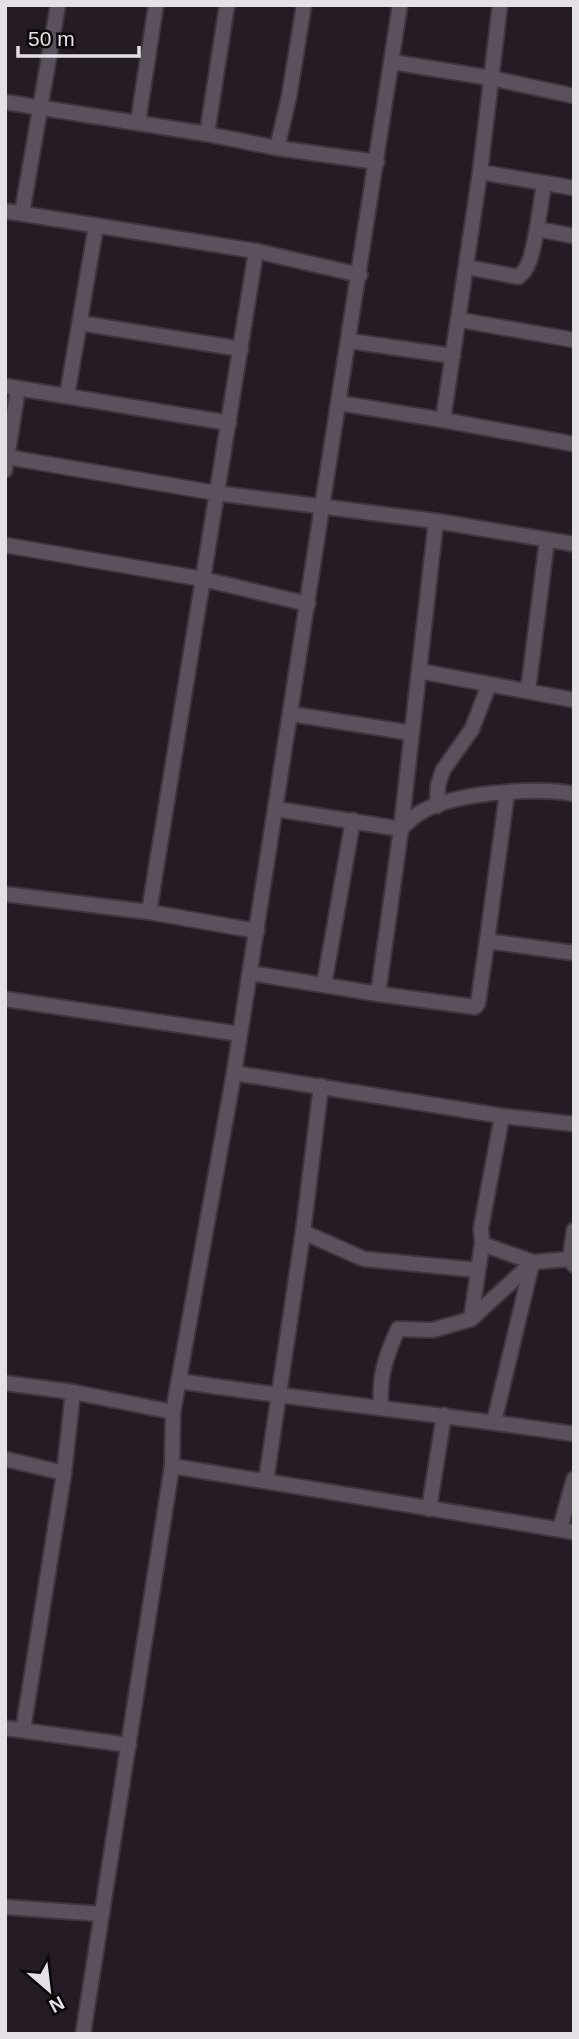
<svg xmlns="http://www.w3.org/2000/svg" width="579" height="2039" font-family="Arial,sans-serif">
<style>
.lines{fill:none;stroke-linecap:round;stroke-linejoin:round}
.street-casing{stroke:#3d363e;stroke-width:18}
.street{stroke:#5b515c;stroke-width:14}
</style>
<rect width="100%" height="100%" fill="#241b25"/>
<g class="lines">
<defs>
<g id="street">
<polyline points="392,62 491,78 574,96"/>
<polyline points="5,102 207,134 277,148 377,162"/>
<polyline points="138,122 156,5"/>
<polyline points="207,134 227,5"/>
<polyline points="277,148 289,97 304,5"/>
<polyline points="480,172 500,5"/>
<polyline points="544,183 537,229 574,236"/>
<polyline points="5,211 256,251 360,275"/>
<polyline points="22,213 58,5"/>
<path d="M467,267L518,277C532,267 533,245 537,229"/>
<polyline points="460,320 574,340"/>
<polyline points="80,323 241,349"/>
<polyline points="350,341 453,356"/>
<polyline points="5,386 229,423"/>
<polyline points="67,396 96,226"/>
<polyline points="339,403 443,420 574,444"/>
<polyline points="443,420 480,172 574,188"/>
<polyline points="7,457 216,493 436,521 574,544"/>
<polyline points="5,470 18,388"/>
<polyline points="5,545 203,579 308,604"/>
<polyline points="419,671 574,700"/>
<polyline points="528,691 547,540"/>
<polyline points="291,714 412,733"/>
<polyline points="437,806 438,785 443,770 472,729 489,685"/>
<path d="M276,809L401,829C406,824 412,818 418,814C451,792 535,787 574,794"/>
<polyline points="5,894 149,912 257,931"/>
<polyline points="149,912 256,251"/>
<polyline points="487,941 507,793"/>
<polyline points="250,973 378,994 401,829 436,521"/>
<polyline points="324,985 353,820"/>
<polyline points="378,994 475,1007 478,1003 487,941 574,953"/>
<polyline points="5,999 240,1034"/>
<polyline points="234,1073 502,1116 574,1124"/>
<polyline points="502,1116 481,1228 482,1244 533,1262 570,1259"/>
<polyline points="574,1230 570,1259 574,1265"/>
<polyline points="303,1232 364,1259 478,1270"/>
<polyline points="471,1319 482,1244"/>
<path d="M179,1381C310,1401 442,1414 574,1434"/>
<polyline points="5,1383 73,1392 173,1412"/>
<path d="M381,1408C379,1375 385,1359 398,1329L433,1330L471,1319L533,1262"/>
<polyline points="494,1422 532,1263"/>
<polyline points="5,1459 64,1473"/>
<polyline points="172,1466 574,1532"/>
<polyline points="266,1481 303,1232 321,1086"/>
<polyline points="429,1509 444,1415"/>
<polyline points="560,1529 574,1479"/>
<polyline points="5,1728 129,1745"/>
<polyline points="23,1730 64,1473 73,1392"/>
<polyline points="5,1907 102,1914"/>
<polyline points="83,2034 172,1466 173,1412 234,1073 400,5"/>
</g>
</defs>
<use href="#street" class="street-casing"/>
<use href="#street" class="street"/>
</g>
<rect width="579" height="2039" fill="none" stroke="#e5dfe6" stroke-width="14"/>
<g transform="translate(49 1990) rotate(152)" stroke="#0b070b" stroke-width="5" paint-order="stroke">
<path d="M0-5L12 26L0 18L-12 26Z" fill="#e5dfe6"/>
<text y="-10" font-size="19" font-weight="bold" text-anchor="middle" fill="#e5dfe6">N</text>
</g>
<path d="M18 46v10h121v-10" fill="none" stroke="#e5dfe6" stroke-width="3.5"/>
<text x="28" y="46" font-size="21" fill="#e5dfe6" stroke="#0b070b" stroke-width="5" paint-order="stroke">50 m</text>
</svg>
